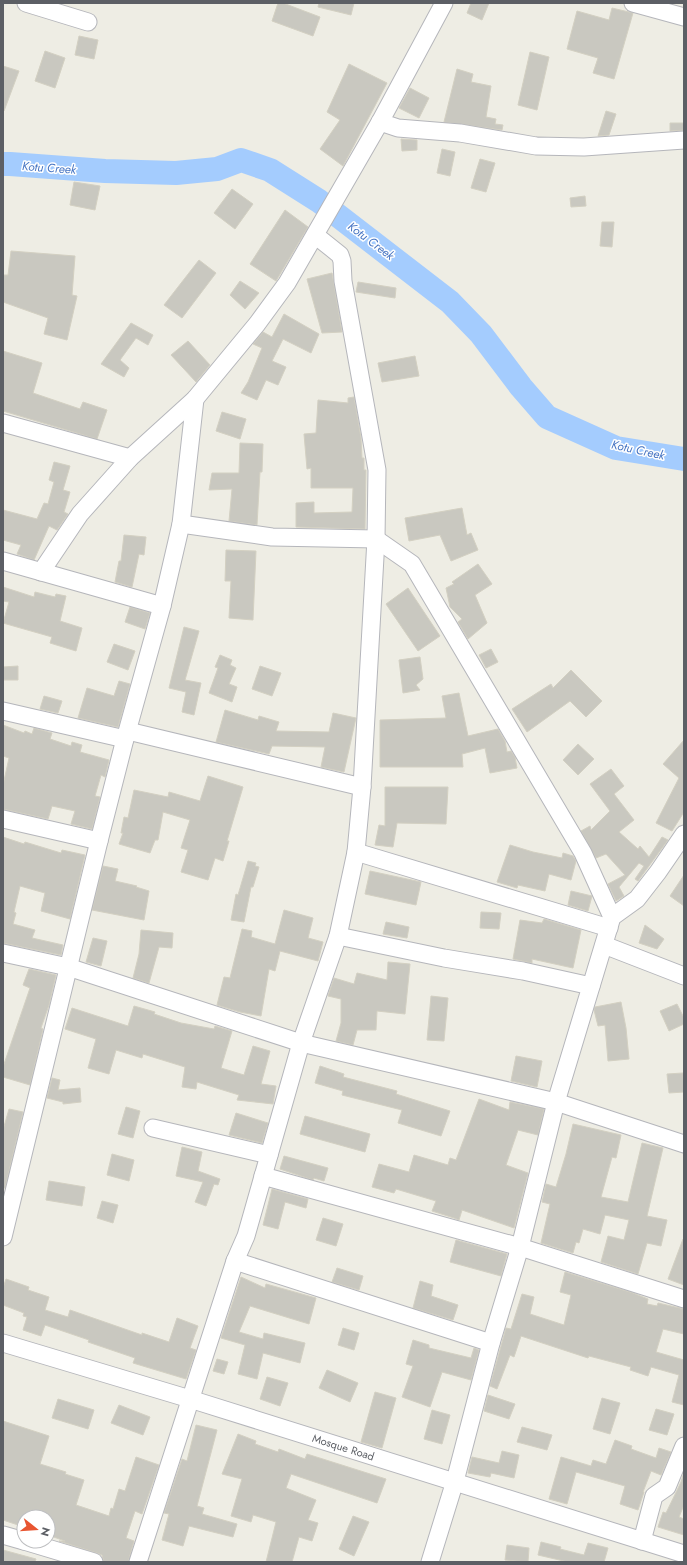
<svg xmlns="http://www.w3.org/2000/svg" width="687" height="1565" font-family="Jost,sans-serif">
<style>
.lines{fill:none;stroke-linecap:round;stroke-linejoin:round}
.river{stroke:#a4ccfe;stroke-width:24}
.building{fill:#c9c8c0;stroke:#d3d0c2}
.minor-casing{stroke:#b5b6bb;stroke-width:19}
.minor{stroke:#fff;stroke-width:17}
.labels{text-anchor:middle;stroke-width:3;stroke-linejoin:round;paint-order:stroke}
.street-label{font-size:11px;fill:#5c5f65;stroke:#fff}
.water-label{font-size:12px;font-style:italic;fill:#4674c2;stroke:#fff}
</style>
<rect width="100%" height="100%" fill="#eeede4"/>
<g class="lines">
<polyline class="river" points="3,164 10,164 105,171 176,173 217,169 241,160 270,170 319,201 450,302 481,334 521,387 547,417 616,448 684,459"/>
</g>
<g class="building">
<polygon points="278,3 283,3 320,17 313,36 272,21"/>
<polygon points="319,3 354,3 351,15 318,7"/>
<polygon points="471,3 489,3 482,20 467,13"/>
<polygon points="612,8 633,13 614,79 593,73 598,58 567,49 577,11 609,20"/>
<polygon points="79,36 98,40 94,59 75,55"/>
<polygon points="45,51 65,58 55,88 35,81"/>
<polygon points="530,52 549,57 537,110 518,105"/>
<polygon points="349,64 387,83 343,166 320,149 340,120 327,112"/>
<polygon points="3,66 19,71 4,111 3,110"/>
<polygon points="457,69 473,74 471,82 491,86 486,117 496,119 495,124 503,125 502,130 444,122"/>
<polygon points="410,88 429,98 419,118 399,108"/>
<polygon points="606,111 616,114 609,135 598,136"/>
<polygon points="670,123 684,123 684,130 670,131"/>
<polygon points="401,139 417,140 417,150 402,151"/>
<polygon points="442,149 455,152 450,176 437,173"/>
<polygon points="480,159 495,163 486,192 471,188"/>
<polygon points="74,182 100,186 95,210 70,205"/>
<polygon points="232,189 253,204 235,229 214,213"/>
<polygon points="585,196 586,206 571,207 570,198"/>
<polygon points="285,210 308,227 276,281 250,264"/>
<polygon points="602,222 614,222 612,247 600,246"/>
<polygon points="11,251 75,256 72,295 77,296 67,340 44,334 48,318 3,302 3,275 8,275"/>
<polygon points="199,260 216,273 182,318 164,305"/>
<polygon points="332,273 342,332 322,333 307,279"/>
<polygon points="240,281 259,293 245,309 230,295"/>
<polygon points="358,282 396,288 395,298 356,292"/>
<polygon points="284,314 319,334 311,353 283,339 272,361 286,367 278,385 266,380 257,400 241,393 248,382 262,348 253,344 263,332 272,337"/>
<polygon points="131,323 153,335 148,345 136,338 120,360 129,368 124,377 101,364"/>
<polygon points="188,341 210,365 196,382 171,355"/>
<polygon points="3,351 42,363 33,393 80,409 83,402 107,410 97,439 3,411"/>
<polygon points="415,356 419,376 382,382 378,363"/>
<polygon points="354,397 361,438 362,458 364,458 364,470 366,470 365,529 296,527 296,503 314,502 314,513 352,512 353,488 311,488 311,468 307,469 304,434 316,433 318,400 348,403 348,398"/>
<polygon points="222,412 246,419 240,439 216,431"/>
<polygon points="240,443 263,444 262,472 260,472 257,525 229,521 232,489 209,490 212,473 239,473"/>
<polygon points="54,462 70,466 63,490 70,492 64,512 68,514 57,530 49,526 34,560 17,554 21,545 3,540 3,510 37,519 44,503 48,504 54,482 49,480"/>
<polygon points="462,508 467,535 471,533 478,550 451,561 440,535 409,541 405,518"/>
<polygon points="124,535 146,537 144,555 139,554 132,587 115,582 119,561 121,561"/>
<polygon points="226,550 256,551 253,620 229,618 231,581 225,581"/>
<polygon points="478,564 492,584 475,595 487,623 468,639 458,622 462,619 450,607 446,588 454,584 452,582"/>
<polygon points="3,587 34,597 35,592 55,597 56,594 66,596 60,621 82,628 76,651 50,643 52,637 3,623 9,602 3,601"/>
<polygon points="408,588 440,636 418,651 386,604"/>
<polygon points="130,607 150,613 145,629 125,622"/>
<polygon points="184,627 199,631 185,680 201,683 194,715 182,712 186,692 169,688"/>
<polygon points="114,644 135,651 128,670 107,662"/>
<polygon points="491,649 498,662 486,668 479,655"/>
<polygon points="220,655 232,660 230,665 236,668 229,684 237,687 232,702 209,693 218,668 215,667"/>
<polygon points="420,657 423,679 416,685 420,690 403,693 399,660"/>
<polygon points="18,666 18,680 3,680 3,667"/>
<polygon points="260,666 281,673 272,696 252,689"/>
<polygon points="571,670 602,701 586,717 570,701 527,732 512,709 551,684 553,688"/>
<polygon points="119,681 130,684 118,727 78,718 87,688 114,696"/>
<polygon points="459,693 468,736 498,729 505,741 507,752 511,751 515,757 517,768 490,773 485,748 462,754 463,767 380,767 380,720 446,718 442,696"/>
<polygon points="44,696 62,701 58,713 40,709"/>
<polygon points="225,710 258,720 259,716 279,722 276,731 329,732 333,713 356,718 344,772 321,767 325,747 272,746 269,754 216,742"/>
<polygon points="3,725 24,733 25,731 32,734 34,728 52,733 50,739 71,746 72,742 82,745 80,752 109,760 105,777 101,775 95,796 100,797 92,829 71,824 75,811 52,806 48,819 3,809 3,785 9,758 3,756"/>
<polygon points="684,740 684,812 672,831 656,823 679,778 663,764"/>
<polygon points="578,744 594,759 578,775 563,760"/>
<polygon points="611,769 624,786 614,794 634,820 619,832 638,849 640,846 649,857 662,837 668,840 638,881 635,879 644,866 639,863 619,887 624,896 616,901 608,884 625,875 606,854 596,858 581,831 590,826 591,830 610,811 590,784"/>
<polygon points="208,776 243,787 227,841 229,841 223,861 215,858 208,880 181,872 188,850 181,848 190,820 163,812 158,840 155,840 150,853 119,844 123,833 121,833 124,817 128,818 134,790 168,797 169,792 200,801"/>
<polygon points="385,787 448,787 446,824 397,823 393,847 375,845 379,825 385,826"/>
<polygon points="3,837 24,844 25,842 61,853 62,850 85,855 70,919 41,911 45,893 20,886 14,912 16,913 13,924 35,930 32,938 63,945 61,955 3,943"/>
<polygon points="510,845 533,852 562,858 563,853 573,856 576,861 571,880 549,874 545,891 518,885 517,888 497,882"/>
<polygon points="248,861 256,863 255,866 259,867 253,887 251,887 244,922 231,920 236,894 238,895"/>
<polygon points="103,866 118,869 115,881 137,886 136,887 149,891 144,920 92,910"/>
<polygon points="370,871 421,882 416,905 365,894"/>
<polygon points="684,875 684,906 670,896"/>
<polygon points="571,891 592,896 588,911 568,905"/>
<polygon points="284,910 313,918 308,938 323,942 318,961 280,951 275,971 269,969 261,1016 240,1012 217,1005 224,977 230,978 242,929 252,931 251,937 275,944"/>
<polygon points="481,912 501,913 499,929 480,928"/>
<polygon points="544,919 581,930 573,968 532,959 532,963 513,959 520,920 542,923"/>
<polygon points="386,922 409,927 407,938 383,934"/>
<polygon points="645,925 664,939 657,949 639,943"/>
<polygon points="141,930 173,933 172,948 159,947 149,983 133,978 139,954"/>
<polygon points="93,938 107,941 101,966 86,962"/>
<polygon points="388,962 410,964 405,1014 377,1011 376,1030 357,1030 353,1045 336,1041 341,1023 341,999 328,996 334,978 354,984 357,973 387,980"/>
<polygon points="29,969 56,975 49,1005 41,1028 43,1029 30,1085 3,1077 3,1067 30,988 23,985"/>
<polygon points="431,996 448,998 444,1041 427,1040"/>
<polygon points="621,1002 626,1028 629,1059 608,1061 605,1025 598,1026 594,1010 595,1007"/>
<polygon points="677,1004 684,1018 684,1024 669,1031 660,1011"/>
<polygon points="134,1006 155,1012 154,1014 181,1023 214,1029 215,1026 232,1031 221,1068 244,1075 253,1046 270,1051 261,1084 276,1086 273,1104 237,1100 239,1095 197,1082 196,1089 182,1087 185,1067 143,1054 142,1058 116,1050 109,1074 88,1068 96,1039 65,1029 72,1008 128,1026"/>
<polygon points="516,1056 542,1061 537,1087 511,1081"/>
<polygon points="320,1066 344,1074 343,1077 397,1091 396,1094 450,1111 441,1136 398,1123 402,1110 342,1095 343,1091 315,1083"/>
<polygon points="683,1073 684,1092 669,1093 667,1074"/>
<polygon points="52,1078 60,1080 58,1090 80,1088 81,1102 63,1104 63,1102 47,1098"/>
<polygon points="479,1099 509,1110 510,1102 544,1109 538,1135 518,1130 506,1165 528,1173 514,1228 462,1210 459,1220 454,1218 432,1211 436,1201 396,1189 394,1193 372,1187 379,1164 409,1172 414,1155 448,1165 450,1158 456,1160"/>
<polygon points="126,1107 140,1111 133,1138 118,1134"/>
<polygon points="9,1109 23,1112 5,1188 3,1188 3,1130"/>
<polygon points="236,1113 268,1123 262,1143 229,1135"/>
<polygon points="305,1116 370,1134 365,1152 300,1134"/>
<polygon points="573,1124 621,1135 616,1158 612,1157 601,1197 628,1202 642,1143 663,1148 647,1216 667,1220 661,1246 647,1243 638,1274 601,1262 608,1236 624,1240 629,1220 605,1215 600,1234 583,1229 579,1243 576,1242 573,1253 541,1243 550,1204 542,1202 546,1184 556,1187 566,1154"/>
<polygon points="182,1147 202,1152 198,1171 220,1179 218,1185 214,1184 206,1206 195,1202 203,1182 176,1176"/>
<polygon points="112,1154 134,1160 129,1181 107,1175"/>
<polygon points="284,1156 328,1168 324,1181 314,1178 313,1180 280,1169"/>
<polygon points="49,1181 85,1187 82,1206 46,1200"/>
<polygon points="272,1189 308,1199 306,1208 285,1202 278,1229 263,1225"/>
<polygon points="102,1201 118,1205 113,1223 97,1218"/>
<polygon points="323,1218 343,1224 336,1246 316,1240"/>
<polygon points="683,1239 684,1239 684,1285 668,1279"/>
<polygon points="456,1240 507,1254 501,1276 450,1262"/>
<polygon points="337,1268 363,1276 359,1290 332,1282"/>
<polygon points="565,1272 633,1293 648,1299 647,1304 657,1306 658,1303 684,1309 684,1334 663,1329 656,1352 684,1360 684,1405 672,1402 679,1375 651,1367 648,1376 630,1370 631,1367 589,1356 588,1358 521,1336 514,1357 510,1355 497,1389 490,1386 506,1328 511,1329 522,1294 534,1297 530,1314 564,1325 571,1295 560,1292"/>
<polygon points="241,1277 265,1288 266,1284 316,1298 309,1324 250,1306 239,1332 263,1339 264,1333 305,1343 300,1363 263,1353 257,1379 238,1374 245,1345 221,1338"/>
<polygon points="6,1279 29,1287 28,1290 49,1297 45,1310 68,1317 70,1310 142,1335 142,1333 169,1342 177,1318 198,1326 190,1348 196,1350 186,1379 133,1363 135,1358 88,1342 89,1340 45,1325 41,1336 23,1330 27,1317 23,1316 24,1313 3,1305 3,1288"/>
<polygon points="420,1281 433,1285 431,1296 458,1305 453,1320 413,1308"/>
<polygon points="343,1328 359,1333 354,1350 338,1345"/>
<polygon points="413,1340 429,1345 429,1348 471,1358 474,1348 479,1350 471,1380 442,1372 430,1407 402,1397 413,1366 406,1364"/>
<polygon points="217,1359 228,1362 224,1374 213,1371"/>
<polygon points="327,1370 358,1383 350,1402 319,1388"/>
<polygon points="267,1377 288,1383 280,1406 260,1399"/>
<polygon points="375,1392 396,1398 382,1448 361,1442"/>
<polygon points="488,1395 515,1404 509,1419 484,1411"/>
<polygon points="602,1398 620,1403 610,1434 593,1429"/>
<polygon points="58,1399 94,1410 88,1429 52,1418"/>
<polygon points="119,1405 150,1417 143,1435 111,1423"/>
<polygon points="656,1409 674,1414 667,1435 649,1430"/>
<polygon points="432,1410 450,1415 442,1444 424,1439"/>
<polygon points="3,1421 49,1436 40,1464 66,1472 65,1474 84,1480 76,1505 109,1516 111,1508 113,1509 119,1489 125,1491 136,1457 159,1465 142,1514 135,1511 126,1538 134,1541 128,1562 104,1562 102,1555 97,1553 59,1541 65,1541 48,1535 48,1517 24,1517 24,1527 3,1520"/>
<polygon points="196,1425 217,1430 197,1506 204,1508 202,1514 237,1524 233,1537 189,1526 183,1546 162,1540 169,1514 164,1513 182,1459 187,1461"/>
<polygon points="522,1427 552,1435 547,1450 517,1442"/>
<polygon points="238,1434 256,1441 255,1444 278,1452 279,1449 305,1459 307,1454 386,1479 377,1503 291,1474 286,1488 316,1500 308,1520 318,1523 312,1541 299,1537 292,1562 266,1562 276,1522 253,1515 251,1522 231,1516 242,1479 222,1474"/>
<polygon points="615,1440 632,1446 631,1449 656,1458 659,1448 671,1452 661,1475 651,1471 643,1492 644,1492 638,1510 620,1504 625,1486 576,1472 567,1504 549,1499 561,1457 591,1466 593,1460 606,1464"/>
<polygon points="502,1451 519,1455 514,1478 491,1473 490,1477 468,1473 472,1457 499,1463"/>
<polygon points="684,1472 684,1505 679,1517 684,1519 684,1535 658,1527 663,1512 666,1513 681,1482"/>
<polygon points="353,1516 369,1522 354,1556 339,1549"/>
<polygon points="541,1542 561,1547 560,1549 584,1555 588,1543 608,1548 604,1562 568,1562 538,1555"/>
<polygon points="507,1545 529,1548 528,1562 505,1560"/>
<polygon points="3,1550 36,1559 35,1562 3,1562"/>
</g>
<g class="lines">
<defs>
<g id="minor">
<polyline points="26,3 88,22"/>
<polyline points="633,3 684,17"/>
<polyline points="380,122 398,128 460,133 536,146 584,147 684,140"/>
<polyline points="3,423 130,458"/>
<polyline points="181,524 272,537 376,539 412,564 583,853 612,917"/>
<polyline points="3,561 162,606"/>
<polyline points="41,572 80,514 130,458 195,399 257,324 287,283 380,122 444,3"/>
<polyline points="3,711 125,739"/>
<polyline points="128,731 362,787"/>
<polyline points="3,819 99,841"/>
<polyline points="356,852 609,928"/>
<polyline points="338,936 444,958 523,971 591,986"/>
<polyline points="604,945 684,976"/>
<polyline points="3,953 68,967 301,1043 556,1102 684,1144"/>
<polyline points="153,1128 269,1155"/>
<polyline points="263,1176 520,1247 684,1299"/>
<polyline points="3,1237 99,841 125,739 162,606 181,524 195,399"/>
<polyline points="235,1261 491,1343"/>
<path id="s1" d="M3,1343L190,1399L684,1554"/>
<polyline points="3,1535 24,1541"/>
<polyline points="24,1541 94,1562"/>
<polyline points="642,1541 654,1496 667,1487 684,1446"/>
<polyline points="138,1562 235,1261 246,1236 301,1043 338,936 356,852 362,787 376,539 377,470 343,281 342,261 340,255 315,235"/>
<polyline points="430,1562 455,1481 491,1343 520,1247 556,1102 612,917 637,899 658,872 684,834"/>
</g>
</defs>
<use href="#minor" class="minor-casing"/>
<use href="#minor" class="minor"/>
</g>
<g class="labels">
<g class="street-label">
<text dy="4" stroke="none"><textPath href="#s1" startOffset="356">Mosque Road</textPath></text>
</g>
<g class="water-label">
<text transform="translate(49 168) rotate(4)" y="4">Kotu Creek</text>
<text transform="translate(371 241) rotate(37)" y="4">Kotu Creek</text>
<text transform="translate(638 450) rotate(12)" y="4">Kotu Creek</text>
</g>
</g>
<rect width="687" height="1565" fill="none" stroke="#5c5f65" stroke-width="8"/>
<g transform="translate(36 1529) rotate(107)"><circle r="19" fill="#ffffff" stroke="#bebfc1"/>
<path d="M0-3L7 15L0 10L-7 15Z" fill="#e85531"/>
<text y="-6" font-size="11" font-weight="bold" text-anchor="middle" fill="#5c5f65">N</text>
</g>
</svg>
